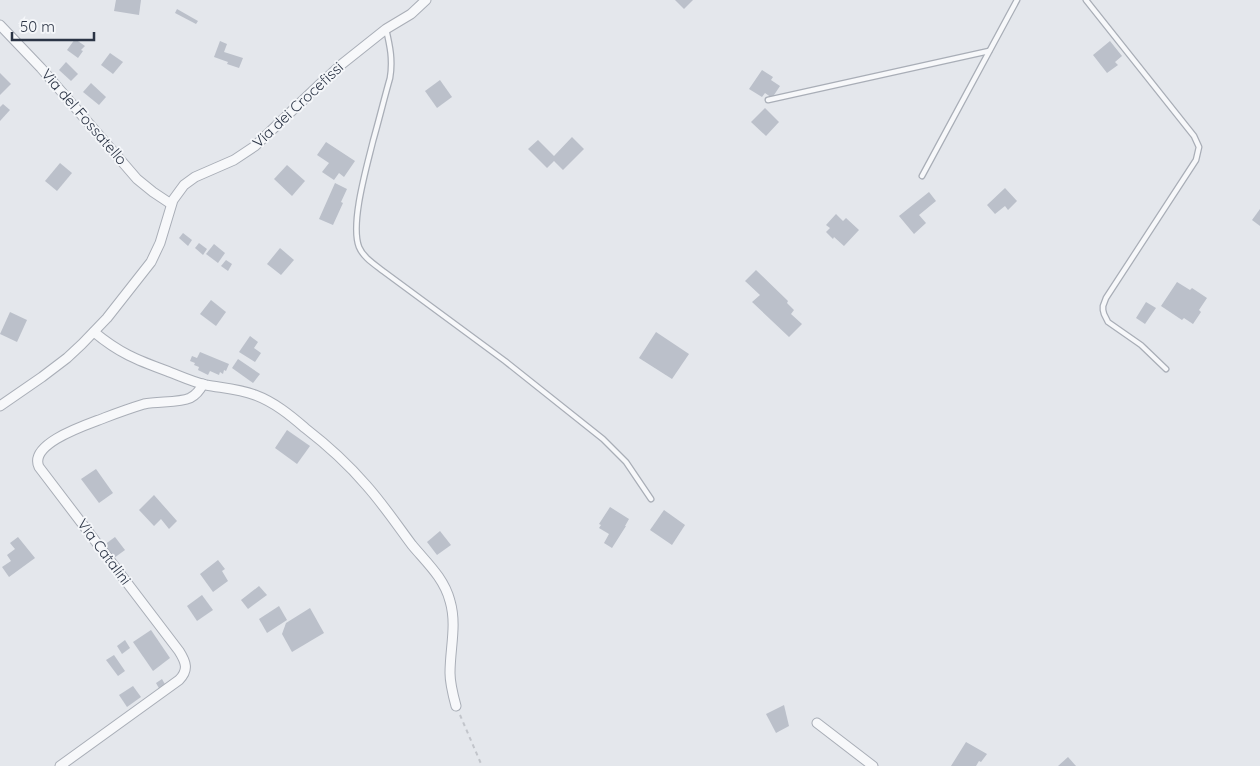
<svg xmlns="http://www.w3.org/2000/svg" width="1260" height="766" font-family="Quicksand,sans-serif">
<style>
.building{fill:#bbc0ca}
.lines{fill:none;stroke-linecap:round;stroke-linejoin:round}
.lane-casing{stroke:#a9aeb7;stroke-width:7}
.street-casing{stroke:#a9aeb7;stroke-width:11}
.path{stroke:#c2c5cb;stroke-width:2;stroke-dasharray:4 4;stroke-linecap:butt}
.lane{stroke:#f7f8fa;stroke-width:4.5}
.street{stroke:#f7f8fa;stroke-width:9}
.labels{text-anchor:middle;stroke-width:4;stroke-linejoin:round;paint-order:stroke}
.street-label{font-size:15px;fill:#2b3445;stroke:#f4f6f9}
</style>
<rect width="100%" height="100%" fill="#e4e7ec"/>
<g class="building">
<polygon points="116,0 141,0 139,15 114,11"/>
<polygon points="675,0 693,0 684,9"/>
<polygon points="177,9 198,21 196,24 175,13"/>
<polygon points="75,39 85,46 81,50 83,51 78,58 67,50"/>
<polygon points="220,41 227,44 224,52 243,58 239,68 227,64 228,62 214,57"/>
<polygon points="1110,41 1122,56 1115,62 1118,65 1107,73 1093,55"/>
<polygon points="110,53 123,62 113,74 101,65"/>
<polygon points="66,62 78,74 71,81 59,70"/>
<polygon points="762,70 773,77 771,80 780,86 772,98 765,93 762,97 749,89"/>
<polygon points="0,73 11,84 0,95"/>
<polygon points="440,80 452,97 437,108 425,91"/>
<polygon points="91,83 106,97 99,105 83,92"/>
<polygon points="3,104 10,110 0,121 0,107"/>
<polygon points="765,108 779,122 766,136 751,122"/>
<polygon points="572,137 584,149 563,170 554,161 547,168 528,149 538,140 554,156"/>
<polygon points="326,142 355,161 344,177 339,173 334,180 322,172 329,163 317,155"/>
<polygon points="60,163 72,173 57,191 45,181"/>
<polygon points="287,165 305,181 292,196 274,179"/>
<polygon points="335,183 347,189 341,202 343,203 333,225 319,219"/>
<polygon points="1005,188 1017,201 1008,210 1005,206 995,214 987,205"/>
<polygon points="929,192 936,201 919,215 926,223 914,234 899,216"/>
<polygon points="1260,209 1260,226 1252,220"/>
<polygon points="836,214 843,221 846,218 859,230 844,246 834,237 833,239 826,232 830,228 826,225"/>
<polygon points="183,233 192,240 188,246 179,238"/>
<polygon points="199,243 207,249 203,255 195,248"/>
<polygon points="214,244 225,253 218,263 206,254"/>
<polygon points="280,248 294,260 281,275 267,264"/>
<polygon points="226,260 232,264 228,271 221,266"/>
<polygon points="756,270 788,301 787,303 794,310 791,314 802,324 789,337 752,302 760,295 745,281"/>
<polygon points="1177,282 1190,290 1192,288 1207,298 1199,310 1201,312 1193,324 1184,318 1182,320 1161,306"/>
<polygon points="211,300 226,312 216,326 200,314"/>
<polygon points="1146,302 1156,308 1145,324 1136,318"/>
<polygon points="10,312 27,320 17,342 0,334"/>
<polygon points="656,332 689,354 672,379 639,358"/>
<polygon points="250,336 258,342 254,348 261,353 255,362 239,352"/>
<polygon points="200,352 229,364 226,371 224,370 223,374 220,372 219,375 210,371 208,375 198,370 199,367 194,365 195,363 190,361 192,356 197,358"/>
<polygon points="238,359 260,374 253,383 232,368"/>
<polygon points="287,430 310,446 297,464 275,448"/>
<polygon points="96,469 113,493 99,503 81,479"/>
<polygon points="154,495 177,521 169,529 161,519 154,526 139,510"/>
<polygon points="610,507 629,519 625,526 626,526 612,548 604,543 609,534 599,528 601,525 599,524"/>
<polygon points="664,510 685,525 672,545 650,530"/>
<polygon points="440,531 451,545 437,555 427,542"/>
<polygon points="18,537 35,558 9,577 2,567 11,561 7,555 15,549 10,543"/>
<polygon points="115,537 125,550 114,558 104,545"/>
<polygon points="218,560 225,569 222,571 228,581 213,592 200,574"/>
<polygon points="259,586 267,595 248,609 241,600"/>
<polygon points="202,595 213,610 197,621 187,606"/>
<polygon points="279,606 287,620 267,633 259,619"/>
<polygon points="310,608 324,633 292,652 282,634 286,623"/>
<polygon points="151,630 170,658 153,671 133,642"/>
<polygon points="125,640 130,648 122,654 117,646"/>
<polygon points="114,655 125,671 118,676 106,660"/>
<polygon points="162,679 166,686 160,690 156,683"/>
<polygon points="133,686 141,697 127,707 119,695"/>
<polygon points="784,705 789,726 776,733 766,714"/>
<polygon points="966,742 987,754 981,762 979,761 976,766 951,766"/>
<polygon points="1068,757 1076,766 1058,766"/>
</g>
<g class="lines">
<defs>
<g id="lane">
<polyline points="1086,0 1194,136 1199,147 1196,160 1106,298 1103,306 1103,310 1104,314 1108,322 1141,345 1166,369"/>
<path d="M386,29C390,46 393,60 390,78C384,99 379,120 373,141C367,166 350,223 359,247C363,257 374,264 383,271L505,361L603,439L626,462L651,499"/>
<polyline points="768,100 989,51"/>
<polyline points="922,176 1017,0"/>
</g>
<g id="street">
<polyline points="0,25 41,68 137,179 153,192 171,204"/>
<path d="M94,332C119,353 137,360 167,371C180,376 193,382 206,385C222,388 239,389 255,395C274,402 290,415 305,428C327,445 348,464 366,485C383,504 397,525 412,545C427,563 444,578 450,601C457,625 450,648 450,673C450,684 453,695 456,706"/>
<polyline points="0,406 42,377 67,358 82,344 107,318 151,262 160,243 173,200 184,185 195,177 234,160 255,146 319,85 342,64 386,29 411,14 426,0"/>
<polyline points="817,723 873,766"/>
<path d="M60,766L179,680C189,670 186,662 179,651L39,467C28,443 89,424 104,418C117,413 131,408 144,404C158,401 179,403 190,398C196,395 200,390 203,384"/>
</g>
</defs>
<use href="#lane" class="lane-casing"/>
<use href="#street" class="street-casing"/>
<polyline class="path" points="460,715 482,766"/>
<use href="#lane" class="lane"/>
<use href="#street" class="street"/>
</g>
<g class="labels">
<g class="street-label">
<text transform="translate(298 105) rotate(-43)" y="5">Via dei Crocefissi</text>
<text transform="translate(84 117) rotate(49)" y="5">Via del Fossatello</text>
<text transform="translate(104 552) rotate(53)" y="5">Via Catalini</text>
</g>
</g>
<path d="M12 32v8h82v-8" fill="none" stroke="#2b3445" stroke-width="2.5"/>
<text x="20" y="32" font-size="15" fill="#2b3445" stroke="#f4f6f9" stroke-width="4" paint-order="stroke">50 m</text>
</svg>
